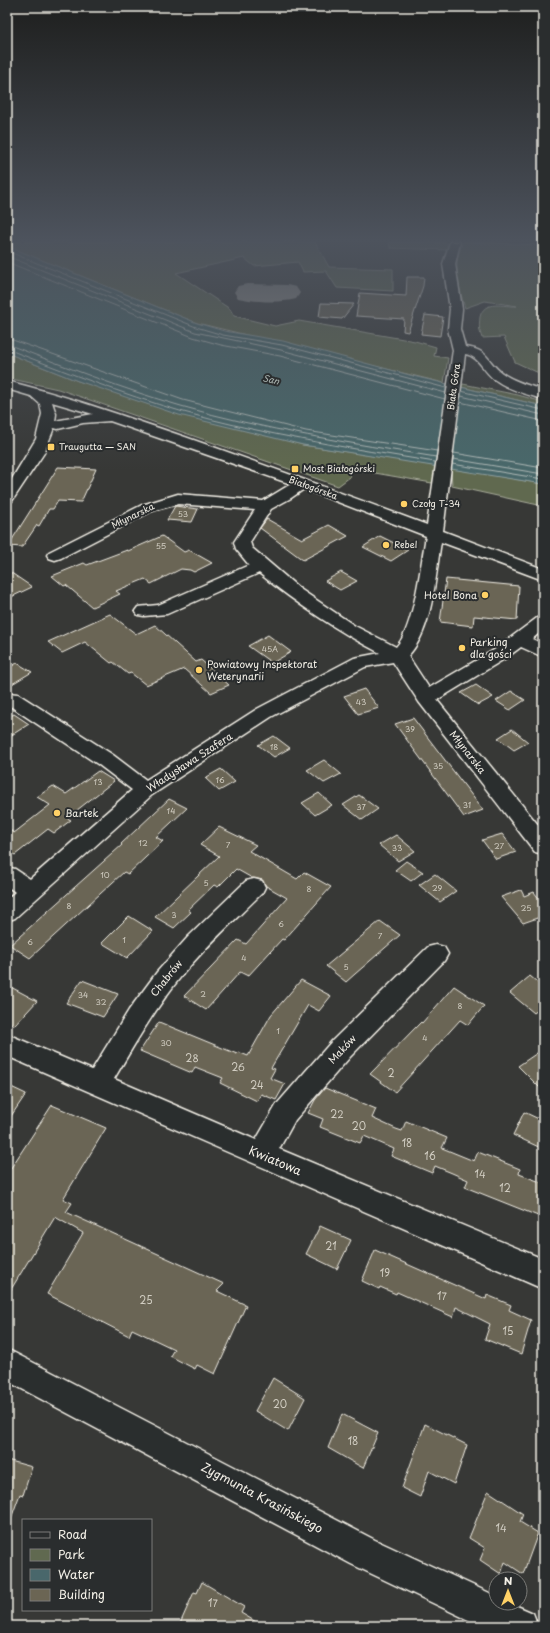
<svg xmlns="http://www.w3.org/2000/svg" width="550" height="1633" font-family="'Playpen Sans',sans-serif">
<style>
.green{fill:#606950;stroke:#aaad9c}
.water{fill:#49676b;stroke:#8d9e9d}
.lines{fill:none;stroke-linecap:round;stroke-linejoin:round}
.shore{stroke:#b0bab6;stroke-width:1}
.taxiway{fill:#96948f;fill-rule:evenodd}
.building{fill:#6b6554;stroke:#f4f1e8}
.minor-casing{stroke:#f4f1e8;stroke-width:3}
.minor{fill:#2a2d2e;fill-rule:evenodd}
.poi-dot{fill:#ffd166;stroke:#2a2d2e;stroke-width:1.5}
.labels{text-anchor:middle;stroke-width:4;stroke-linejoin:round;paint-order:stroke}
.number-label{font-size:8px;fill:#d2cec3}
.far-water-label{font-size:9px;font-style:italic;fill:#b0bab6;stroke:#2a2d2e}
.far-street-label{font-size:9px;fill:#f4f1e8;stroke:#2a2d2e}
.far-poi-label{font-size:9px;fill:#f4f1e8;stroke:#2a2d2e;text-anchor:start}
.poi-label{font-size:10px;fill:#f4f1e8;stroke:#2a2d2e;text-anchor:start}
.street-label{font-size:10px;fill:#f4f1e8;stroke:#2a2d2e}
.near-number-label{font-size:10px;fill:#d2cec3}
.near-street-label{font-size:12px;fill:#f4f1e8;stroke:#2a2d2e}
</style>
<rect width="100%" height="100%" fill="#373836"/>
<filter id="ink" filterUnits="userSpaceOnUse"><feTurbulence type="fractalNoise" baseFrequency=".025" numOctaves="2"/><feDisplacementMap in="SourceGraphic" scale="8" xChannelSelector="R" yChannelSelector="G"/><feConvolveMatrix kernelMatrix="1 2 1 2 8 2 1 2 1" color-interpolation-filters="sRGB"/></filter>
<g filter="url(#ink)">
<g class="green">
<polygon points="7,242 315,242 329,267 393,269 393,291 337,288 326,271 303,272 298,262 254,266 244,258 176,273 230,309 234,316 275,326 299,321 415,341 436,347 434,356 448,358 444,383 197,323 7,246"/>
<polygon points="389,242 452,243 448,250 390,248"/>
<path d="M463,242L543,245V375L515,362L504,337L482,338C479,330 479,326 480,317C484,299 504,307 517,306L485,301L465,308C458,285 452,265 463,242Z"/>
<polygon points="7,353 78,381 303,445 437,466 432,483 352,469 350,477 338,486 58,389 7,378"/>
<polygon points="463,384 518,395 543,402 543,406 461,387"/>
<polygon points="451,468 543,484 543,506 452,486"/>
</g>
<polygon class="water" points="7,246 197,323 224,331 283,341 417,377 543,406 543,484 303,445 179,415 78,381 7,353"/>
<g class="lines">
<g class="shore">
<polyline points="7,251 196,327 223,335 282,345 446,388"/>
<polyline points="7,256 195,332 281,350 446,393"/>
<polyline points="7,262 193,337 221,345 280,356 445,399"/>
<polyline points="7,338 183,400 306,431 437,451"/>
<path d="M7,344C64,366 122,389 181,406C264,430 350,443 436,457"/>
<path d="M7,349C64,371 122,394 180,411C264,435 349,448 435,462"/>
<polyline points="461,391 543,410"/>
<polyline points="461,396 543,415"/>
<polyline points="460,402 543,421"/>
<polyline points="454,453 543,468"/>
<polyline points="453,459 543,474"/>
<polyline points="452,464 543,479"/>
</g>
<path class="taxiway" d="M247,284L287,285L296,287L300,293L296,299C279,303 255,302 238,298L234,292L238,286Z"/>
</g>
<g class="building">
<polygon points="407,277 424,277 423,286 408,332 403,331 404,319 356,316 360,293 406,296"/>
<polygon points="321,303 354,304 342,319 319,317"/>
<polygon points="425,315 443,317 440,336 421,334"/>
<polygon points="58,467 96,469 81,502 58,501 53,509 49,509 39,526 37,525 22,547 8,546"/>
<polygon points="175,506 198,509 192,522 167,520"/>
<polygon points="267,519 302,539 329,525 348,536 303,560 260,528"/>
<polygon points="162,536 184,552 189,550 212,563 194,572 190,570 181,569 151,584 145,579 116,591 120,594 92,607 66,585 64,586 52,576 84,563 87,565 127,550 128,551"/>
<polygon points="380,536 408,550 391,561 363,547"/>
<polygon points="7,570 32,587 7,599"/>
<polygon points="341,572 357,581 340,590 325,581"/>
<polygon points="446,579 519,586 517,620 474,616 473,626 440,622"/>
<polygon points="110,614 136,634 155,625 196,662 201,660 229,685 211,693 184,669 146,685 131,673 128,674 113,662 111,663 85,642 62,653 48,642"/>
<polygon points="268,635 291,652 272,663 248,646"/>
<polygon points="17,663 32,672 7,687 7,669"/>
<polygon points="476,685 493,697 478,705 461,693"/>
<polygon points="364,689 379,708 358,714 344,696"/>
<polygon points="511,691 525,700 510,710 496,701"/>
<polygon points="14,714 29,724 7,738 7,718"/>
<polygon points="413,718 454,772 483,810 464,817 395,724"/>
<polygon points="512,729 528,742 514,750 498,738"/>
<polygon points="274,736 290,748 274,757 258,745"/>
<polygon points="324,760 341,774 324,783 307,770"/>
<polygon points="221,769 235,782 219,791 205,778"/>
<polygon points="98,771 114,781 67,818 71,820 54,833 48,829 15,855 7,850 7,828 14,833 50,805 37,797 53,786 66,794"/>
<polygon points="319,793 332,805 315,815 302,803"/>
<polygon points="359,795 378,809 362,820 343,805"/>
<polygon points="169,799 187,808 156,837 163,841 128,874 124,872 30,958 10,945 122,845 121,844"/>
<polygon points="219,827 256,845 249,851 297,879 304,872 331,887 284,940 282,939 248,976 240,972 206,1010 184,996 238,940 246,944 287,898 266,886 262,880 252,878 236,869 218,887 214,885 188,910 191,912 174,928 155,917 219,856 200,845"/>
<polygon points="502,834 516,852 496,859 482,840"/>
<polygon points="396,835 415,851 398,861 379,845"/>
<polygon points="406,861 423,872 411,881 395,870"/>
<polygon points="435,874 456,891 440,902 419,885"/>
<polygon points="521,890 524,896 534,892 543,904 543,916 523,923 501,897"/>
<polygon points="129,916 153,931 127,958 102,943"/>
<polygon points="380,921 400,935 355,974 346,982 326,966"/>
<polygon points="530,976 543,987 543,1006 534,1013 510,993"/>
<polygon points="82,980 118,994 103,1017 66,1003"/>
<polygon points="301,980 331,996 319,1011 308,1005 271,1068 275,1069 270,1078 285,1084 276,1100 261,1094 257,1101 220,1083 223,1078 195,1067 192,1073 140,1051 159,1022 237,1054 238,1052 248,1056 271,1015"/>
<polygon points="7,985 37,1001 15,1025 7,1021"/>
<polygon points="454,986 484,1006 468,1025 460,1020 395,1092 370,1074 421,1022 422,1023"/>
<polygon points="543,1049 543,1091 518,1066"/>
<polygon points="7,1085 26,1094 7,1122"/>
<polygon points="325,1088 376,1109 372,1118 396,1129 402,1131 406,1121 447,1138 442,1148 469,1159 474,1161 478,1152 520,1169 519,1174 543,1183 543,1218 465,1187 468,1180 452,1173 435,1166 432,1173 391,1156 394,1149 378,1142 364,1136 360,1143 320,1127 323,1119 308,1113 315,1100"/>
<polygon points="52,1105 106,1128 63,1199 72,1203 66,1212 224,1284 217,1291 246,1305 215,1374 197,1365 195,1369 170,1356 174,1349 132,1329 129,1336 47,1294 83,1233 55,1217 7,1296 7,1174"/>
<polygon points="524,1112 543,1121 543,1149 513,1135"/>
<polygon points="320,1226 351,1240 337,1269 306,1254"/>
<polygon points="375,1250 486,1299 487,1295 511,1305 509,1310 531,1320 521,1354 485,1339 490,1324 456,1307 453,1317 397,1292 396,1294 380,1287 379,1289 362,1281"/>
<polygon points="273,1378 305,1398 288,1431 255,1411"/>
<polygon points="342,1414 378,1433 363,1468 328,1448"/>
<polygon points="425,1424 467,1445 454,1484 429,1471 420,1497 402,1488"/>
<polygon points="7,1460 32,1467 23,1495 20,1494 9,1524 7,1524"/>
<polygon points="488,1491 523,1514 520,1522 538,1533 523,1574 505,1562 501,1574 480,1560 485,1548 469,1538"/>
<polygon points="202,1582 244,1607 241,1613 263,1626 179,1626 194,1592 197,1593"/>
</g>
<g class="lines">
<defs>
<g id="minor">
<path d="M450,242H460L455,264L462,309L460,329L465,347C491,350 486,363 505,375C516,382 530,386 543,390V399C528,395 510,390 497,381C484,374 480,356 465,354L443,531L543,569V580L441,542C435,577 433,630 408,656L429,688L494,650L537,618L543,617V630L532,639L543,644V657L521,647L506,658L437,700L543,831V854L535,852L419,702L393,662L365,667L271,717L152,795L15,918L7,921V899L15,892L7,886V867L15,869L30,879L132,790L99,765L7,704V693L18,694L113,755L146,780L257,709L354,658L380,653C336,630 297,604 259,573L167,614L144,616L138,615L135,611L138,607L158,605L249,565L236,549L234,542L255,510L178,504L152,511L61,558L55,560L49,558L47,555L49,552L142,505L178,494L263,501L291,484L110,421L83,423L58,429L54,428L44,453L12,501L7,503V487L36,439L42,414L40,404L31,396L7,389V381C67,396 126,417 185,437C267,466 347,495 427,525L453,350L448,329L450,309L443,264ZM52,402L93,414L55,421L56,414ZM304,489L426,536C421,563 414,629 396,647L355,626L300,589L252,548L250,542L271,509L291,498Z"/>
<path d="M254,879L262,881L265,887L262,893C235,920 207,945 183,974C156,1007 135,1043 114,1079L256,1140L277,1104L332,1041L428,947L436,945L444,947L448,954L444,961L350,1057L295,1120L279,1149L543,1259V1289L7,1056V1034L92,1070L129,1010L157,972L188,937L246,881Z"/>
<polygon points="7,1349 375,1540 496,1596 496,1603 510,1603 533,1613 538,1626 481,1626 351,1564 7,1381"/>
</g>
</defs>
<use href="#minor" class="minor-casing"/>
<use href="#minor" class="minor"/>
</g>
</g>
<linearGradient id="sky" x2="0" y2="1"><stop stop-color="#1e1f1e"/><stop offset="0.51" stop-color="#4d535d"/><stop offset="1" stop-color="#4d535d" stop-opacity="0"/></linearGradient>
<rect width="550" height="470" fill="url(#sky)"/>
<g class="poi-dot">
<rect x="47" y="443" width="8" height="8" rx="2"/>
<rect x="291" y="465" width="8" height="8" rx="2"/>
<circle cx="404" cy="504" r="4"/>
<circle cx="386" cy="545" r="4"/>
<circle cx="485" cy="595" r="4"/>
<circle cx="462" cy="648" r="4"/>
<circle cx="199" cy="670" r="4"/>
<circle cx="57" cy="813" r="4"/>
</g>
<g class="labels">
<g class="number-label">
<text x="183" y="517">53</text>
<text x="161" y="549">55</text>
<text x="270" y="652">45A</text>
<text x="361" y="705">43</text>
<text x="410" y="732">39</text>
<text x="274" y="750">18</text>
<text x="438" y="769">35</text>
<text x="220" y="783">16</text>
<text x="98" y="785">13</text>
<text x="467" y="808">31</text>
<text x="361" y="810">37</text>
<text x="171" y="814">14</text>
<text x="143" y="846">12</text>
<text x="228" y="848">7</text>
<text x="499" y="849">27</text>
<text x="397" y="851">33</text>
<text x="105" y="878">10</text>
<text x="206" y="886">5</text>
<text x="437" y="891">29</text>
<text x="309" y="892">8</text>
<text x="69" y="909">8</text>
<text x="526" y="911">25</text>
<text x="174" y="918">3</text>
<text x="281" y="927">6</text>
<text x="380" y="939">7</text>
<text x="124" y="943">1</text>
<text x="30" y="945">6</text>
<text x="244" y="961">4</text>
<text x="346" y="970">5</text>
<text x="203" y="997">2</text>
<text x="83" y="998">34</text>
<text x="101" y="1005">32</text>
<text x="460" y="1009">8</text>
<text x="278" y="1034">1</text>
<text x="425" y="1041">4</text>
<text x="166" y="1046">30</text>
</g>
<g class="far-water-label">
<text transform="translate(271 380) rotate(13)" y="3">San</text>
</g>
<g class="far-street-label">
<text transform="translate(454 387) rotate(-82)" y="3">Biała Góra</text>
<text transform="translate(313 488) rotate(20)" y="3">Białogórska</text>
<text transform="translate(133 516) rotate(-26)" y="3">Młynarska</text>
</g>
<g class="far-poi-label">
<text x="59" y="450">Traugutta — SAN</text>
<text x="303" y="472">Most Białogórski</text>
<text x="412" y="507">Czołg T-34</text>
<text x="394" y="548">Rebel</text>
</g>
<g class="poi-label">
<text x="477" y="599" text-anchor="end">Hotel Bona</text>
<text x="470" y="646">Parking<tspan x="470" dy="12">dla gości</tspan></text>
<text x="207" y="668">Powiatowy Inspektorat<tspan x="207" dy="12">Weterynarii</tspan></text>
<text x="65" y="817">Bartek</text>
</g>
<g class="street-label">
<text transform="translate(468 752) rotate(52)" y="4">Młynarska</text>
<text transform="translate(189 762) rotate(-33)" y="4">Władysława Szafera</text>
<text transform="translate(166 978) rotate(-51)" y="4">Chabrów</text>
<text transform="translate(342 1049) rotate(-47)" y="4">Maków</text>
</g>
<g class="near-number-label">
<text x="192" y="1062">28</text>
<text x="238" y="1071">26</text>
<text x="391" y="1077">2</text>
<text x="257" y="1089">24</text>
<text x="337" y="1118">22</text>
<text x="359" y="1130">20</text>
<text x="407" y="1147">18</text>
<text x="430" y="1160">16</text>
<text x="480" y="1178">14</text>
<text x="505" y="1192">12</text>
<text x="331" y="1250">21</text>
<text x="385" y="1277">19</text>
<text x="442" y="1300">17</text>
<text x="146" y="1304">25</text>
<text x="508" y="1335">15</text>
<text x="280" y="1408">20</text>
<text x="353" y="1445">18</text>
<text x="501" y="1532">14</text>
<text x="213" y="1607">17</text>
</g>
<g class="near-street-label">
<text transform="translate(275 1161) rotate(23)" y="4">Kwiatowa</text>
<text transform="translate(262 1498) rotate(28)" y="4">Zygmunta Krasińskiego</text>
</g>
</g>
<rect width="550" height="1633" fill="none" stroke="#2a2d2e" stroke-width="24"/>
<rect x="12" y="12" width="526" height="1609" fill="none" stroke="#f4f1e8" stroke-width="1.5" filter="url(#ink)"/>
<rect x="22" y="1519" width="130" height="92" fill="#2a2d2e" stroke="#7b7b78"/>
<rect x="30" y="1532" width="20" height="6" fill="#2a2d2e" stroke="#7b7b78"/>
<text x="58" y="1539" font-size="12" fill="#f4f1e8">Road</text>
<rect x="30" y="1549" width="20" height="12" fill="#606950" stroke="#7b7b78"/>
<text x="58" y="1559" font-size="12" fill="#f4f1e8">Park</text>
<rect x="30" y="1569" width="20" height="12" fill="#49676b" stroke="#7b7b78"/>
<text x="58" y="1579" font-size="12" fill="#f4f1e8">Water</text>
<rect x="30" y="1589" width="20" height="12" fill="#6b6554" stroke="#7b7b78"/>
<text x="58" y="1599" font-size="12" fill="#f4f1e8">Building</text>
<g transform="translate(508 1591)"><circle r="19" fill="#2a2d2e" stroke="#7b7b78"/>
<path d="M0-3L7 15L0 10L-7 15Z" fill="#ffd166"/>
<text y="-6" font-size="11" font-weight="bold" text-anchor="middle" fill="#f4f1e8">N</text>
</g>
</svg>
